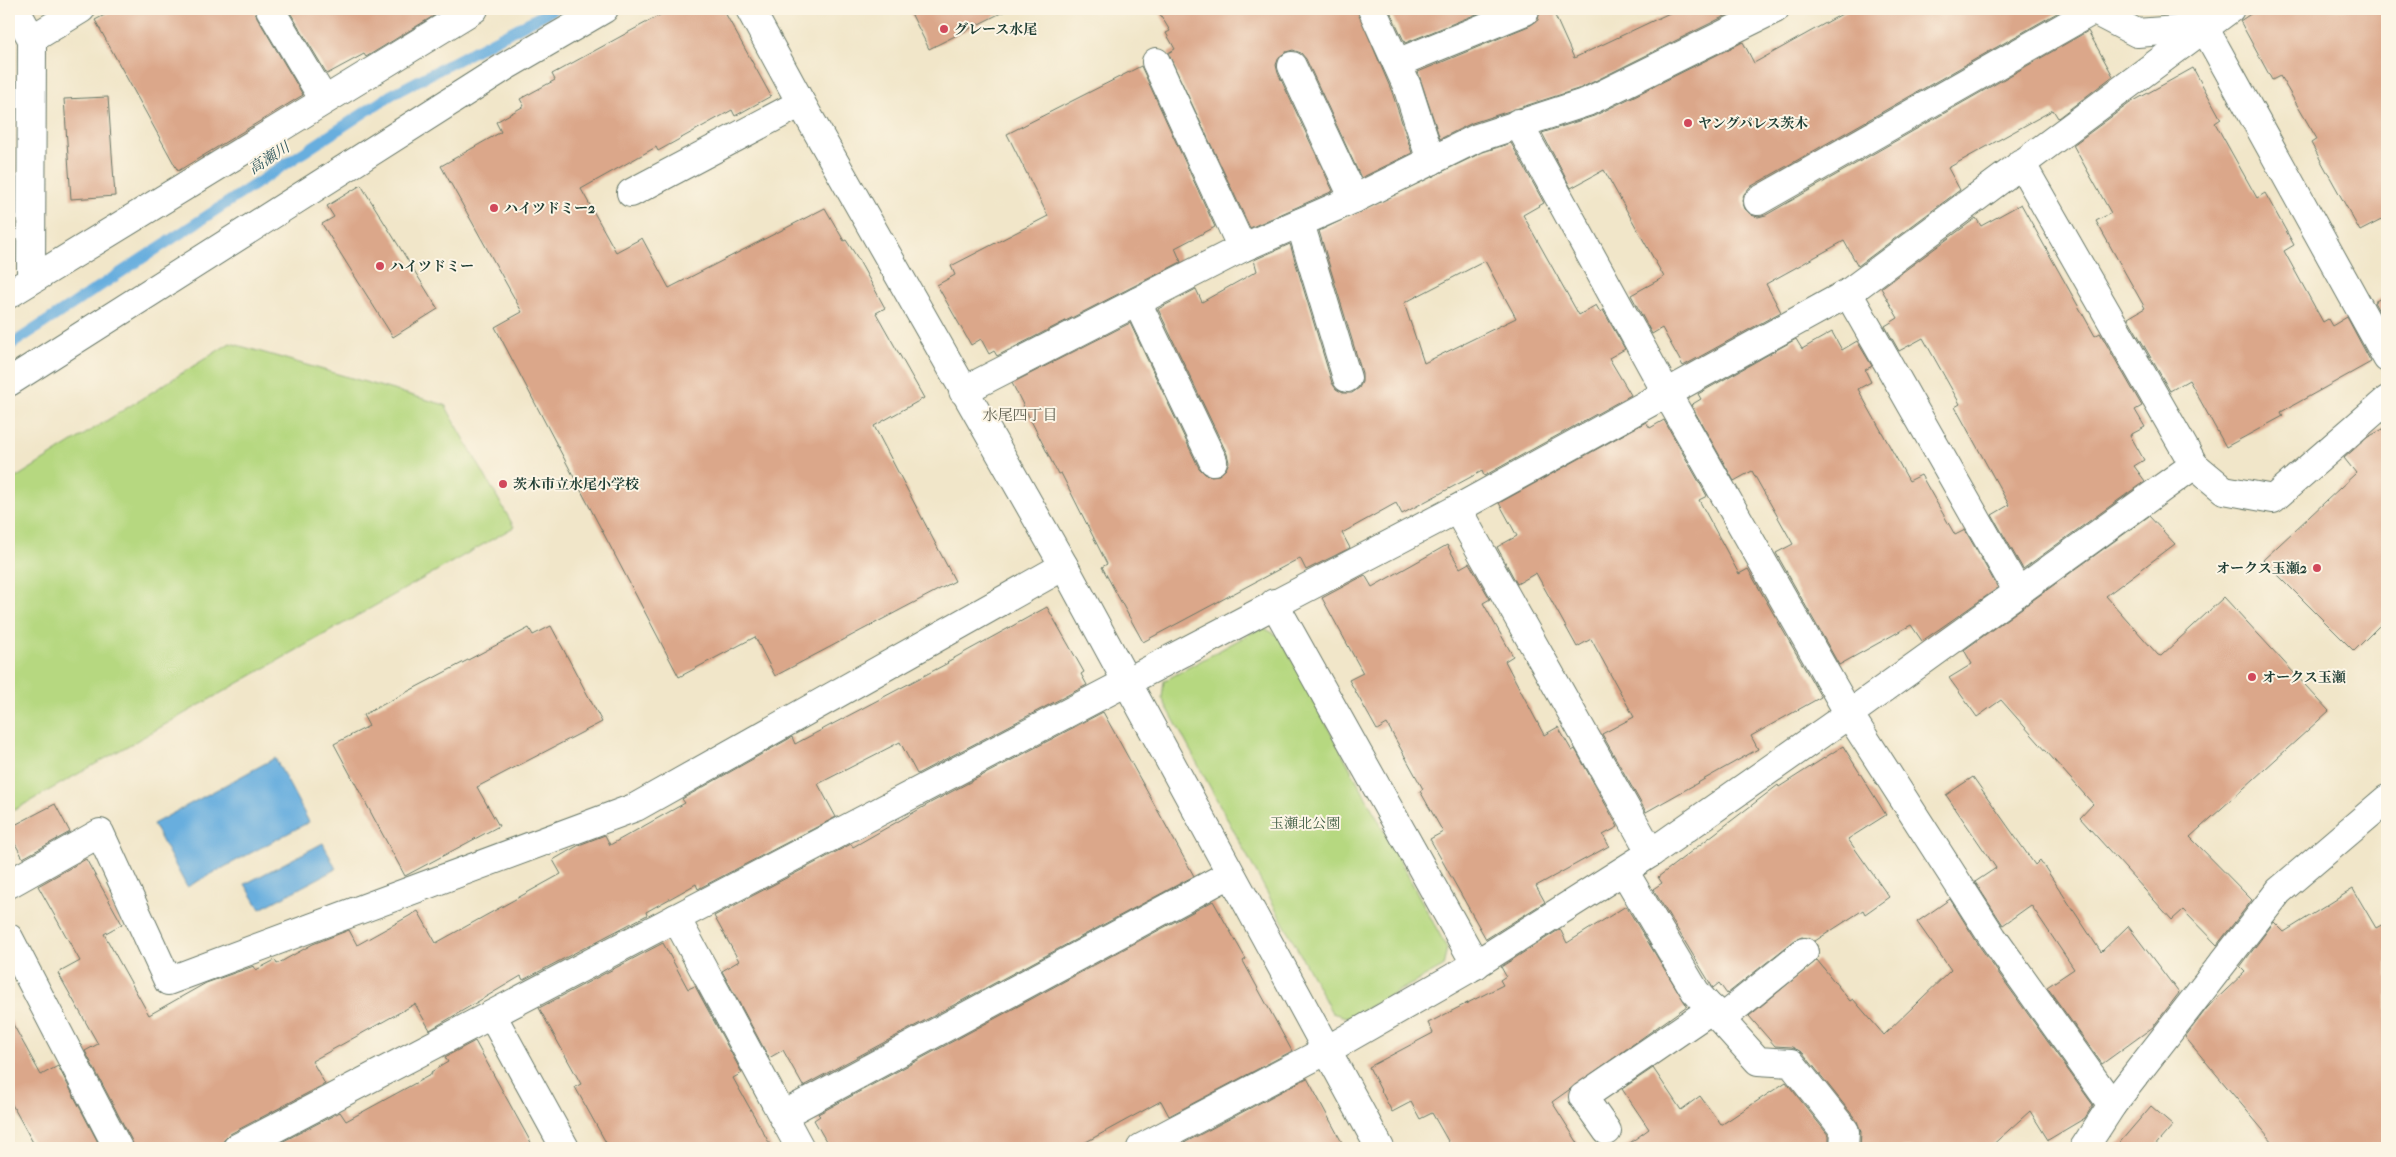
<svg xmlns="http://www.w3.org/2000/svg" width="2396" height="1157" font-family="'IM FELL French Canon','Noto Serif JP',serif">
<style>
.green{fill:#b6d880;stroke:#6a8a5a}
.water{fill:#67aede;stroke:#437689}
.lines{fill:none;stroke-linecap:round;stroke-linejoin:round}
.stream{stroke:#67aede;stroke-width:11}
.building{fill:#dba78a;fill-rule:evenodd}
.minor-casing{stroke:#687868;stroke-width:30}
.minor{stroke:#fff;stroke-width:28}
.poi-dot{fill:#d1495b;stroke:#fcf5e5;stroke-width:2}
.labels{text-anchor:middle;stroke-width:4;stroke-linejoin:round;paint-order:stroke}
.poi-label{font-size:14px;font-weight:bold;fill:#1f3d34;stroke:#fcf5e5;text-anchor:start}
.park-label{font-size:14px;fill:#3d5c43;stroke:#fcf5e5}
.water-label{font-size:15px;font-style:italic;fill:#31595e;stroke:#fcf5e5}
.neighbourhood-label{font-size:15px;fill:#616252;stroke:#fcf5e5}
</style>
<rect width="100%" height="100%" fill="#fcf5e5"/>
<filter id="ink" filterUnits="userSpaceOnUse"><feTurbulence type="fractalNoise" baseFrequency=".02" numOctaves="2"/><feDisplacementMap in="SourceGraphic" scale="10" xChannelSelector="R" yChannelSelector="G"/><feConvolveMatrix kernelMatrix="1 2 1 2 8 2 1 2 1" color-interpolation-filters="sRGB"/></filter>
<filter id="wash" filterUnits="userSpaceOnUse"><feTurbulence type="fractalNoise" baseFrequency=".0096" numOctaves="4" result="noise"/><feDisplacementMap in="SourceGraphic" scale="20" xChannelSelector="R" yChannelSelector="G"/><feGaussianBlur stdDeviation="1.12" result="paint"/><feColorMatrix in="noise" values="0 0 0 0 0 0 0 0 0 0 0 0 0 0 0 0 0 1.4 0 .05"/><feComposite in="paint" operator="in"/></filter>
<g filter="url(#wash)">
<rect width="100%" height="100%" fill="#f1e6c9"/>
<g class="green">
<polygon points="230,343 445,405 514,527 9,813 9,482"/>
<polygon points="1262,627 1279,636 1447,948 1443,967 1349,1018 1332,1013 1162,698 1164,681"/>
</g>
<g class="water">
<polygon points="275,758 309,822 187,887 153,824"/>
<polygon points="323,843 336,869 260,909 245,884"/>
</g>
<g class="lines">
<polyline class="stream" points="9,346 391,95 554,9"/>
</g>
<g id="blocks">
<g class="building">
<polygon points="116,9 254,9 257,17 303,95 178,171 95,20"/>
<polygon points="288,9 445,9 366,57 364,54 327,74"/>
<polygon points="671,9 723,9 771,96 735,116 732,110 658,151 656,147 581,189 616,252 642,238 669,288 825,208 844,241 846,240 857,257 885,308 876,313 924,398 874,426 955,581 775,676 755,637 679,677 495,327 522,312 441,166 501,132 496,122 524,106 520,99 555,80 552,74"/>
<polygon points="909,9 1009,9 929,49"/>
<polygon points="1157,9 1357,9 1392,92 1412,153 1361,178 1306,59 1301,53 1293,50 1286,52 1279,57 1276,65 1278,73 1333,191 1250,228 1168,53 1175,49 1166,33 1170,31"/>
<polygon points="1389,9 1489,9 1405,43"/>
<polygon points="1540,9 1552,9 1574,58 1678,9 1727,9 1729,14 1581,88 1472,123 1440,139 1418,72 1531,25 1538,20"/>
<polygon points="1851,9 2064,9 1750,187 1744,194 1742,201 1745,209 1751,215 1758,217 1766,215 2088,31 2113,76 2058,118 2053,110 1948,168 1960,190 1858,266 1844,241 1766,284 1781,312 1683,366 1662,328 1652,334 1631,295 1664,277 1604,170 1571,188 1542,133 1594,116 1743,42 1754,63"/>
<polygon points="2258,9 2387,9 2387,217 2360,231 2311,143 2317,139 2280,76 2272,80 2240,21"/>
<polygon points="1141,66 1215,227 1175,248 1181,262 997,356 994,351 989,354 981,339 971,345 937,285 955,275 951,266 1048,216 1007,134"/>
<polygon points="2193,68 2221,119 2215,123 2257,198 2265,193 2294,245 2284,251 2323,322 2328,319 2332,326 2347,317 2371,362 2281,412 2283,416 2226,447 2189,380 2170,391 2128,318 2145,308 2096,221 2111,213 2073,145 2130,103"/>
<polygon points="108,97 115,196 71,199 64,99"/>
<path d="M1511,143L1544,203L1523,215L1579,315L1596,305L1600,312L1603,310L1625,349L1609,358L1631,395L1484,476L1482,471L1402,514L1396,503L1342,533L1350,548L1306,570L1300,558L1143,642L1102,567L1107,564L1061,473L1058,474L1012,383L1130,323L1199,468L1205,474L1211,476L1219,475L1226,469L1229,462L1227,454L1158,309L1196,289L1202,302L1257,271L1254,260L1290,244L1332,383L1336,389L1343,393H1352L1359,388L1362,382V373L1319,231L1483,152ZM1485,261L1516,318L1424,363L1404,303Z"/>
<polygon points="361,185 438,309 393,337 322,224 334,217 327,206"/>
<polygon points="2021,204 2095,336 2100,333 2142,406 2135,410 2145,427 2130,435 2144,460 2134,466 2145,481 2023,569 1992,515 2009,505 1955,407 1960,404 1923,338 1899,351 1885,326 1898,318 1881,288 1976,218 1981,226"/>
<polygon points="2387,295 2387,326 2374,302"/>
<polygon points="1832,332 1842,350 1857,341 1872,366 1865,370 1871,382 1858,389 1909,481 1921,475 1955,535 1965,530 1998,588 1922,641 1911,625 1839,665 1776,553 1793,544 1752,471 1734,481 1691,405 1701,399 1698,394 1796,339 1802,349"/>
<polygon points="1664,420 1707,496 1699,500 1739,574 1748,569 1821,697 1751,736 1758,749 1646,812 1602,734 1634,717 1591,639 1577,647 1536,573 1517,584 1497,547 1517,536 1499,503 1646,422 1650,428"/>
<polygon points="2387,427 2387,618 2354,651 2263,560 2356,473 2344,458 2368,437"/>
<polygon points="2149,516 2175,544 2106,596 2158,655 2161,656 2224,597 2329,711 2190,837 2252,900 2217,945 2183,910 2172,920 2080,818 2093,804 2001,700 1977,717 1949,678 1972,664 1964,650"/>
<polygon points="1447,545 1460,568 1469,563 1490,599 1483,603 1513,656 1505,661 1544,735 1558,727 1572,751 1575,749 1618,827 1603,835 1609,846 1536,886 1545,902 1486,939 1430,839 1443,832 1420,791 1423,789 1387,724 1377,730 1349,680 1363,673 1322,598 1365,575 1372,587"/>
<polygon points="1047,607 1084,672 1081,674 1087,685 917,774 900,742 818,784 836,817 698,889 696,884 646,912 647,915 523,980 521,976 430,1030 415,1004 312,1061 325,1084 230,1134 224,1140 222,1148 134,1148 132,1141 85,1051 98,1044 58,973 80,961 38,886 86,859 122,924 104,934 149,1015 206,983 254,966 256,970 275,960 277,964 313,944 349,930 357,945 418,911 436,943 561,874 553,860 579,845 605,835 610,845 685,803 682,799 792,737 795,744 948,663 947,662"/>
<polygon points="551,626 602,722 477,787 499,826 405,876 334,744 369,726 363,715 529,628 533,635"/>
<polygon points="1103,712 1194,876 803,1086 783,1050 769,1058 722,971 739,961 714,916 851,844 853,847 932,802"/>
<polygon points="1843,746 1886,815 1848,839 1889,897 1865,914 1863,910 1815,941 1802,937 1795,940 1727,994 1719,983 1713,988 1653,889 1662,883 1658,877 1778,785 1779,787"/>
<polygon points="1973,777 2035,865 2040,860 2101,952 2128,926 2179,993 2153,1027 2102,1064 2047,987 2074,969 2031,905 2003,925 1975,882 1996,868 1946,795"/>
<polygon points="55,804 70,832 23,858 9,833 9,828"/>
<polygon points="2353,889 2376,928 2387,922 2387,1148 2278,1148 2185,1037 2207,1008 2245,972 2240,967 2274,922 2284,932"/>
<polygon points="1950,899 1980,947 2093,1105 2085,1118 2048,1140 2030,1111 1989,1148 1860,1148 1861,1132 1857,1121 1803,1053 1792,1047 1775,1046 1749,1016 1817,960 1850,1001 1853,999 1884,1035 1951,970 1917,922"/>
<polygon points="1213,901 1246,959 1243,961 1292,1051 1169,1116 1161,1101 1075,1148 830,1148 814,1120 820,1116 818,1114"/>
<polygon points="1626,906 1687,1006 1552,1102 1581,1148 1452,1148 1432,1113 1420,1119 1411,1102 1392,1112 1369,1067 1433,1033 1428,1023 1503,985 1500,980 1506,976 1501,967 1560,929 1567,943"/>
<polygon points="663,943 688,989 695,986 742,1073 733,1078 772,1148 609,1148 575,1087 581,1084 539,1008"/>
<polygon points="9,1017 41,1075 58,1066 101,1148 36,1148 9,1099"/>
<polygon points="475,1041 534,1148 270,1148 340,1112 346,1121 432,1074 431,1072 448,1062 445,1057"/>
<polygon points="1653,1068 1681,1110 1700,1096 1721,1125 1786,1082 1829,1136 1829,1148 1623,1148 1649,1129 1622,1089"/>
<polygon points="1307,1078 1345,1148 1187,1148 1184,1143"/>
<polygon points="2151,1106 2173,1125 2153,1148 2115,1148"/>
</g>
</g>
</g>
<g filter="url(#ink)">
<use href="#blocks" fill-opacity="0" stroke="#687868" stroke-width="1"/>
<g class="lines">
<defs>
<g id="minor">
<polyline points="15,9 32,39 31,279"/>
<polyline points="270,9 324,100"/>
<polyline points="750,9 801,103 1064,566 1380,1148"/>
<polyline points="1372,9 1407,86 1431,161"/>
<polyline points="2091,9 2137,33 2204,28"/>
<polyline points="2194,9 2387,358"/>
<polyline points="32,39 81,9"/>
<polyline points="1156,62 1242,248"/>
<polyline points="1397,63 1525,11"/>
<polyline points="1292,66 1354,199"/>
<polyline points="1518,123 1666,392 1849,714 1993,938 2112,1105"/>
<polyline points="2021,163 2194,465"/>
<polyline points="631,193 801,103"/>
<polyline points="1758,201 2092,11"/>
<polyline points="1300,223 1347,378"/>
<polyline points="1848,293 2018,592"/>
<polyline points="9,294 474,9"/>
<polyline points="1137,302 1213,461"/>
<polyline points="9,382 506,66 604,9"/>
<polyline points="963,391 1242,248 1354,199 1477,138 1587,102 1775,9"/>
<polyline points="1457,509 1651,853"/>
<polyline points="1274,603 1476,965"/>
<polyline points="1624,871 1695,991 1758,1061 1791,1063 1845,1131 1844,1148"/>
<polyline points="9,884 100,833 168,981 636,807 1064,566"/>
<polyline points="676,918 800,1148"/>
<polyline points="9,938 118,1148"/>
<polyline points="492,1015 565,1148"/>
<polyline points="1721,1019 1804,952"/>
<polyline points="783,1115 1230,874"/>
<polyline points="1607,1131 1583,1097 1712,1009"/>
<polyline points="237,1148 1457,509 1848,293 2230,9"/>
<polyline points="1141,1148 1327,1050 1470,968 1651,853 1849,714 2194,465 2224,490 2273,499 2387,400"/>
<polyline points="2084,1148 2112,1105 2279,891 2387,799"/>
</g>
</defs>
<use href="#minor" class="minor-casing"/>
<use href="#minor" class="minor"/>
</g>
</g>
<g class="poi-dot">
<circle cx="944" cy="29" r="5"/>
<circle cx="1688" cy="123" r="5"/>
<circle cx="494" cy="208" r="5"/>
<circle cx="380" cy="266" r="5"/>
<circle cx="503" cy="484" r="5"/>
<circle cx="2317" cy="568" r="5"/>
<circle cx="2252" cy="677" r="5"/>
</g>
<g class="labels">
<g class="poi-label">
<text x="954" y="34">グレース水尾</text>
<text x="1698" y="128">ヤングパレス茨木</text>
<text x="504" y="213">ハイツドミー2</text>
<text x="390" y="271">ハイツドミー</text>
<text x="513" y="489">茨木市立水尾小学校</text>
<text x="2307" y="573" text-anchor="end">オークス玉瀬2</text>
<text x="2262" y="682">オークス玉瀬</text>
</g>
<g class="park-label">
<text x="1305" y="828">玉瀬北公園</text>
</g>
<g class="water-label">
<text transform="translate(269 158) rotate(-33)" y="5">高瀬川</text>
</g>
<g class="neighbourhood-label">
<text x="1020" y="420">水尾四丁目</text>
</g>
</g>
<rect width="2396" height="1157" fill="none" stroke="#fcf5e5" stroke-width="30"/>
</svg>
